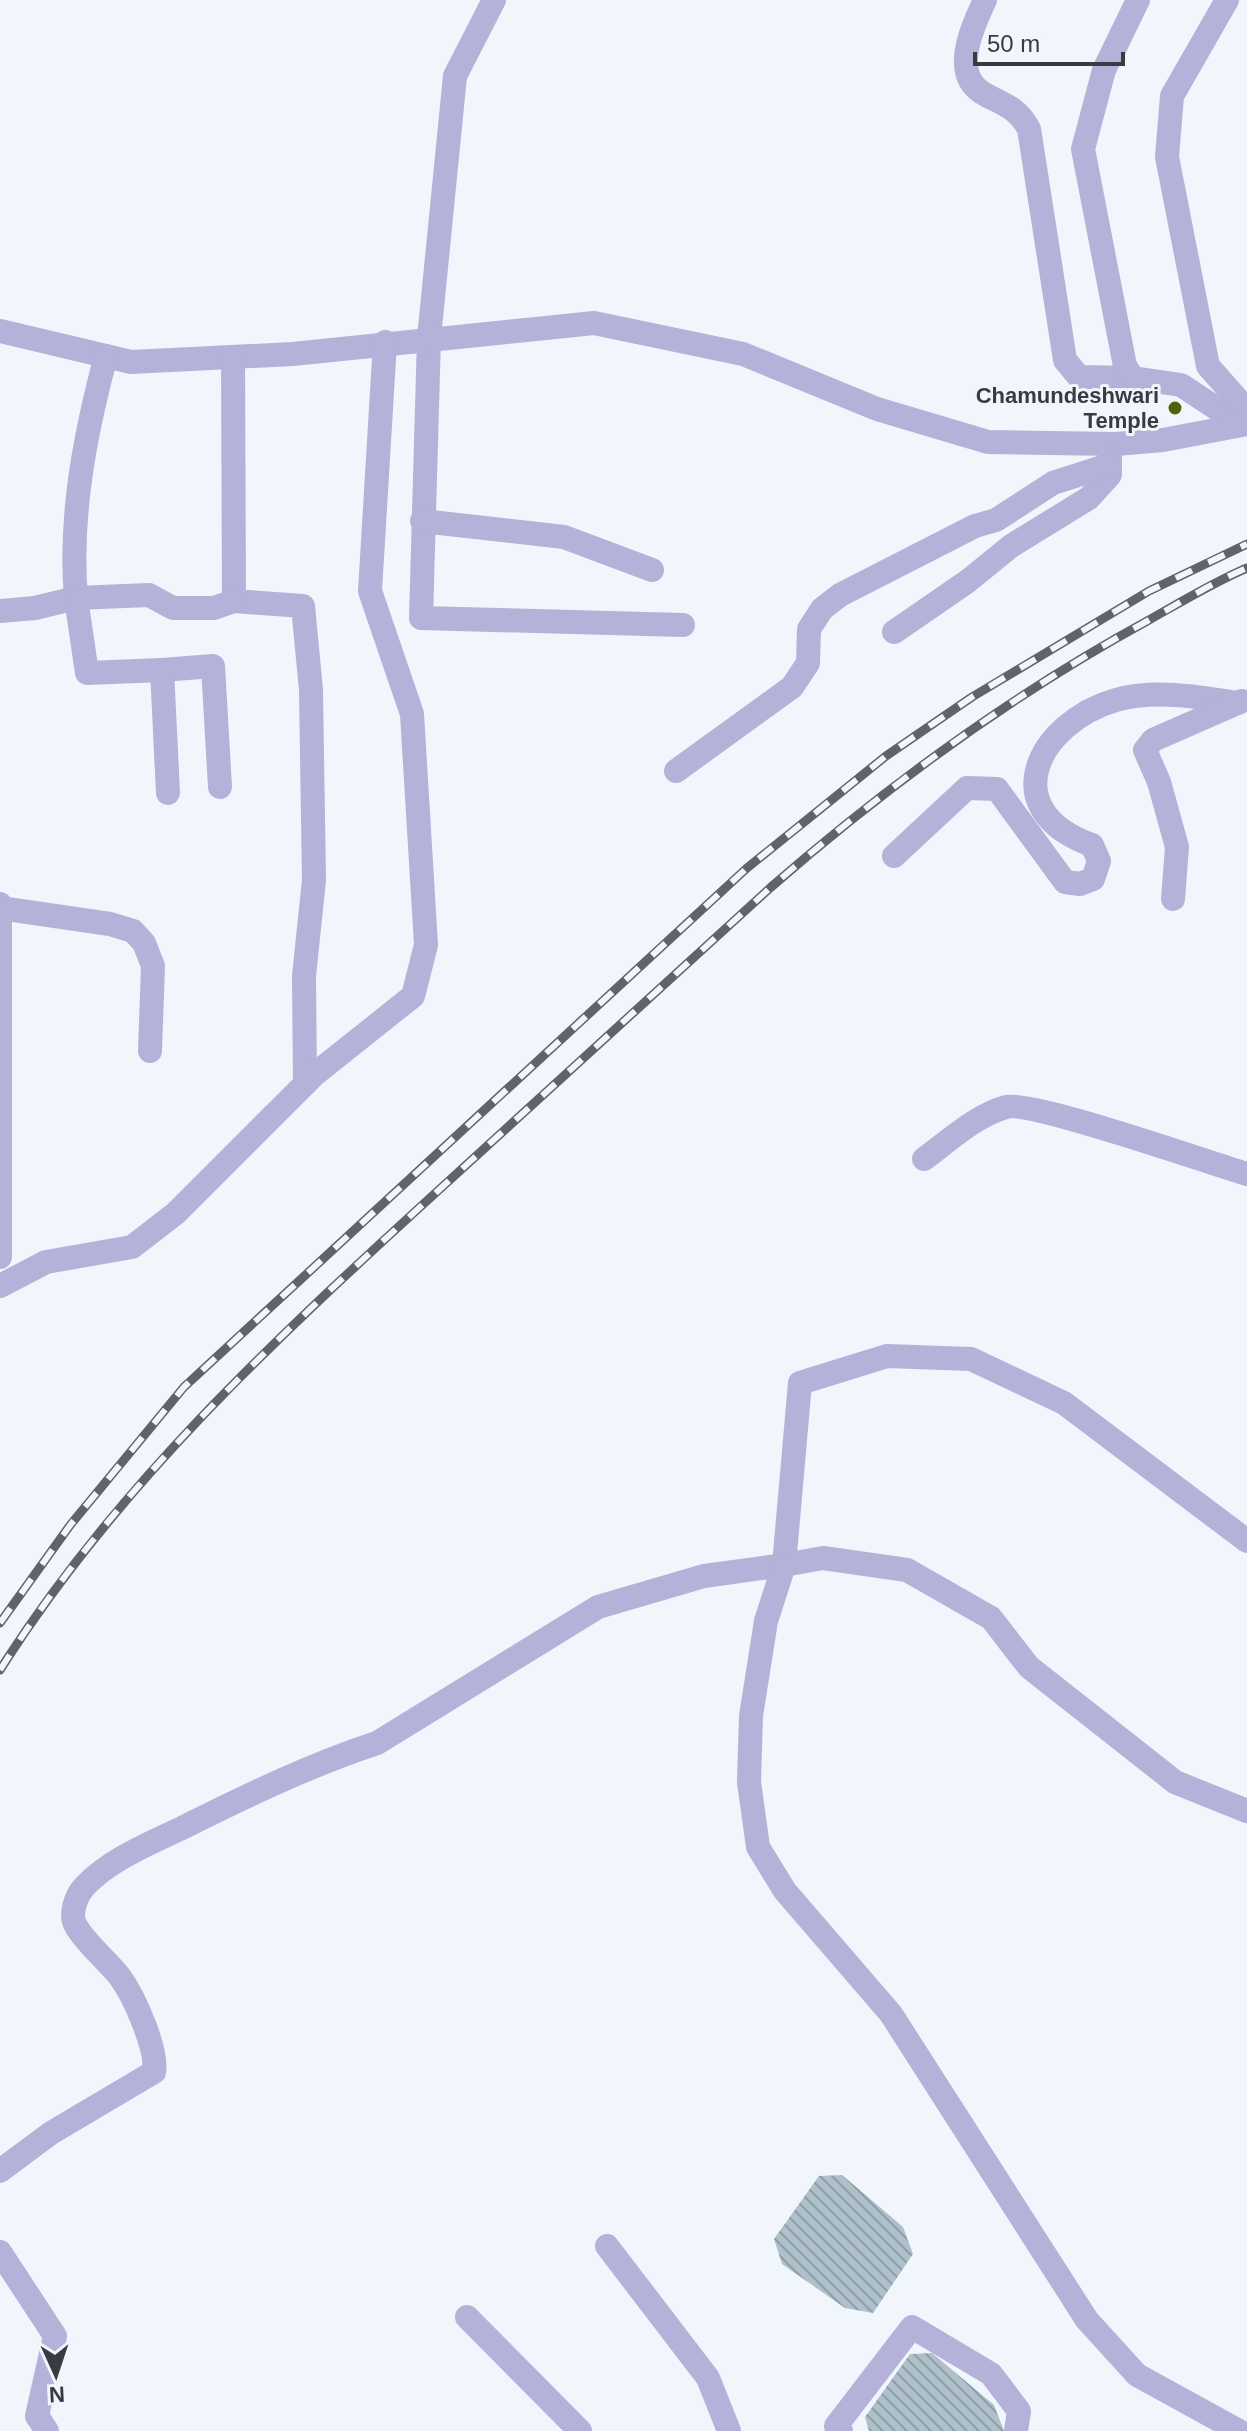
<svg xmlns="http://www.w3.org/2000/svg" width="1247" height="2431" font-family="Helvetica,sans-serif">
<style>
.building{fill:url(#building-back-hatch)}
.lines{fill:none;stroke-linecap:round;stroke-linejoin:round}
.minor{stroke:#b4b2d8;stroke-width:24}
.rail-casing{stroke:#60646a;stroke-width:9}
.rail{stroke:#f1f5fc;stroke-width:6;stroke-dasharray:18;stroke-linecap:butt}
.poi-dot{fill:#526105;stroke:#f1f5fc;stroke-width:3}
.labels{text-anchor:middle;stroke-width:6;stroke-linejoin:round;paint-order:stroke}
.poi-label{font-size:22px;font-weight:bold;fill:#383c42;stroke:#f1f5fc;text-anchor:end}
</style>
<defs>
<pattern id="building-back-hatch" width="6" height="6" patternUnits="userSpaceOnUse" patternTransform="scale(2)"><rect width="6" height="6" fill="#aec0ca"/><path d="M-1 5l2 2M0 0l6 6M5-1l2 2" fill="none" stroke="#8f9da6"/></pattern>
</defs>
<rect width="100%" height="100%" fill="#f1f5fc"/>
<g class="building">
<polygon points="842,2175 903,2227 913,2254 873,2313 845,2308 782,2264 774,2239 819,2176"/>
<polygon points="932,2353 994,2405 1004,2431 869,2431 865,2417 910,2354"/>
</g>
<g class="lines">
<g class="minor">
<polyline points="494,0 455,76 429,338 421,618 683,625"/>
<path d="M985,0C972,28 949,76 986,95C1006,105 1018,109 1029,129L1065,360L1079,377L1133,378"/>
<polyline points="1138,0 1104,70 1083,149 1125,366 1133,378 1181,385 1222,412 1247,417"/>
<polyline points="1227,0 1172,96 1167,157 1208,366 1247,410"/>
<polyline points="0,331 131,362 293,354 594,323 743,354 877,409 988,442 1116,444 1163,440 1247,424"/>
<polyline points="233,357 234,601 303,606 311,690 314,880 304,976 305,1084"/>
<polyline points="422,521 564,537 652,570"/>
<path d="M0,611L35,608L76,598C69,518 85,434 106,356"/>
<polyline points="894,632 968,581 1011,546 1089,498 1110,475 1110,456"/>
<polyline points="162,670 213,666 220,787"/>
<polyline points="676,771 792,687 808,663 809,629 822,609 840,595 975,526 996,520 1053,483 1109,465"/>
<polyline points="168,793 162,670 87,673 76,598 149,595 173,608 214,608 234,601"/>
<path d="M894,856L967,788L997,789L1065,882L1080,884L1093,879L1099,861L1092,845C994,810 1037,723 1116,700C1154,689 1200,697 1238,703"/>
<polyline points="1173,899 1177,847 1159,782 1145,750 1153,740 1242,701"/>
<polyline points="0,904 0,1257"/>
<polyline points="0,908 110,924 133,931 144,943 153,966 150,1051"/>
<path d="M924,1159C950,1140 975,1116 1006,1107C1031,1100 1210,1163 1247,1174"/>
<polyline points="0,1286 46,1262 132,1247 176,1213 315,1074 413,996 426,945 412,714 370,591 385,342"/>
<path d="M0,2171L51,2133L154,2072C158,2050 134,1996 120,1977C106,1959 87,1945 76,1926C69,1915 76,1896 84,1887C109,1860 150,1843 182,1828C246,1796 310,1765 377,1743L598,1607L704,1576L784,1565L800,1383L887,1356L971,1359L1064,1403L1247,1541"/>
<polyline points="607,2246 708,2378 729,2431"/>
<polyline points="0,2252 55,2336 37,2416 47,2431"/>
<polyline points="467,2317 580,2431"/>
<polyline points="841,2431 836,2426 912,2327 991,2374 1019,2411 1016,2431"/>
<polyline points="1239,2431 1137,2375 1087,2320 891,2014 785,1891 758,1847 749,1782 751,1716 766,1621 784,1565 823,1558 907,1570 991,1618 1029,1667 1175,1782 1247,1811"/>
</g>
<defs>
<g id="rail">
<polyline points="0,1623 71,1524 184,1387 747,868 886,756 972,697 1149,591 1247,544"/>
<path d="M0,1670C115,1488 272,1342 430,1198C544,1094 657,991 770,888C887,786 1013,694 1149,620C1181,602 1214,582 1247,568"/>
</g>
</defs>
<use href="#rail" class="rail-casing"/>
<use href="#rail" class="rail"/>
</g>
<circle class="poi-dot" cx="1175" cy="408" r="8"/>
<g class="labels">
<g class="poi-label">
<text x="1159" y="403">Chamundeshwari<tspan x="1159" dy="25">Temple</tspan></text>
</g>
</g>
<g transform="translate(56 2375) rotate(177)" stroke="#f1f5fc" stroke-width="6" paint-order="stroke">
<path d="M0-6L14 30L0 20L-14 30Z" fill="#383c42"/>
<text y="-12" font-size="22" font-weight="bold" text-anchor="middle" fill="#383c42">N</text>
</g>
<path d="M975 52v12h148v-12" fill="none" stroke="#383c42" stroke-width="4"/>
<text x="987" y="52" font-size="24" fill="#383c42" stroke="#f1f5fc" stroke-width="6" paint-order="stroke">50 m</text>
</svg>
